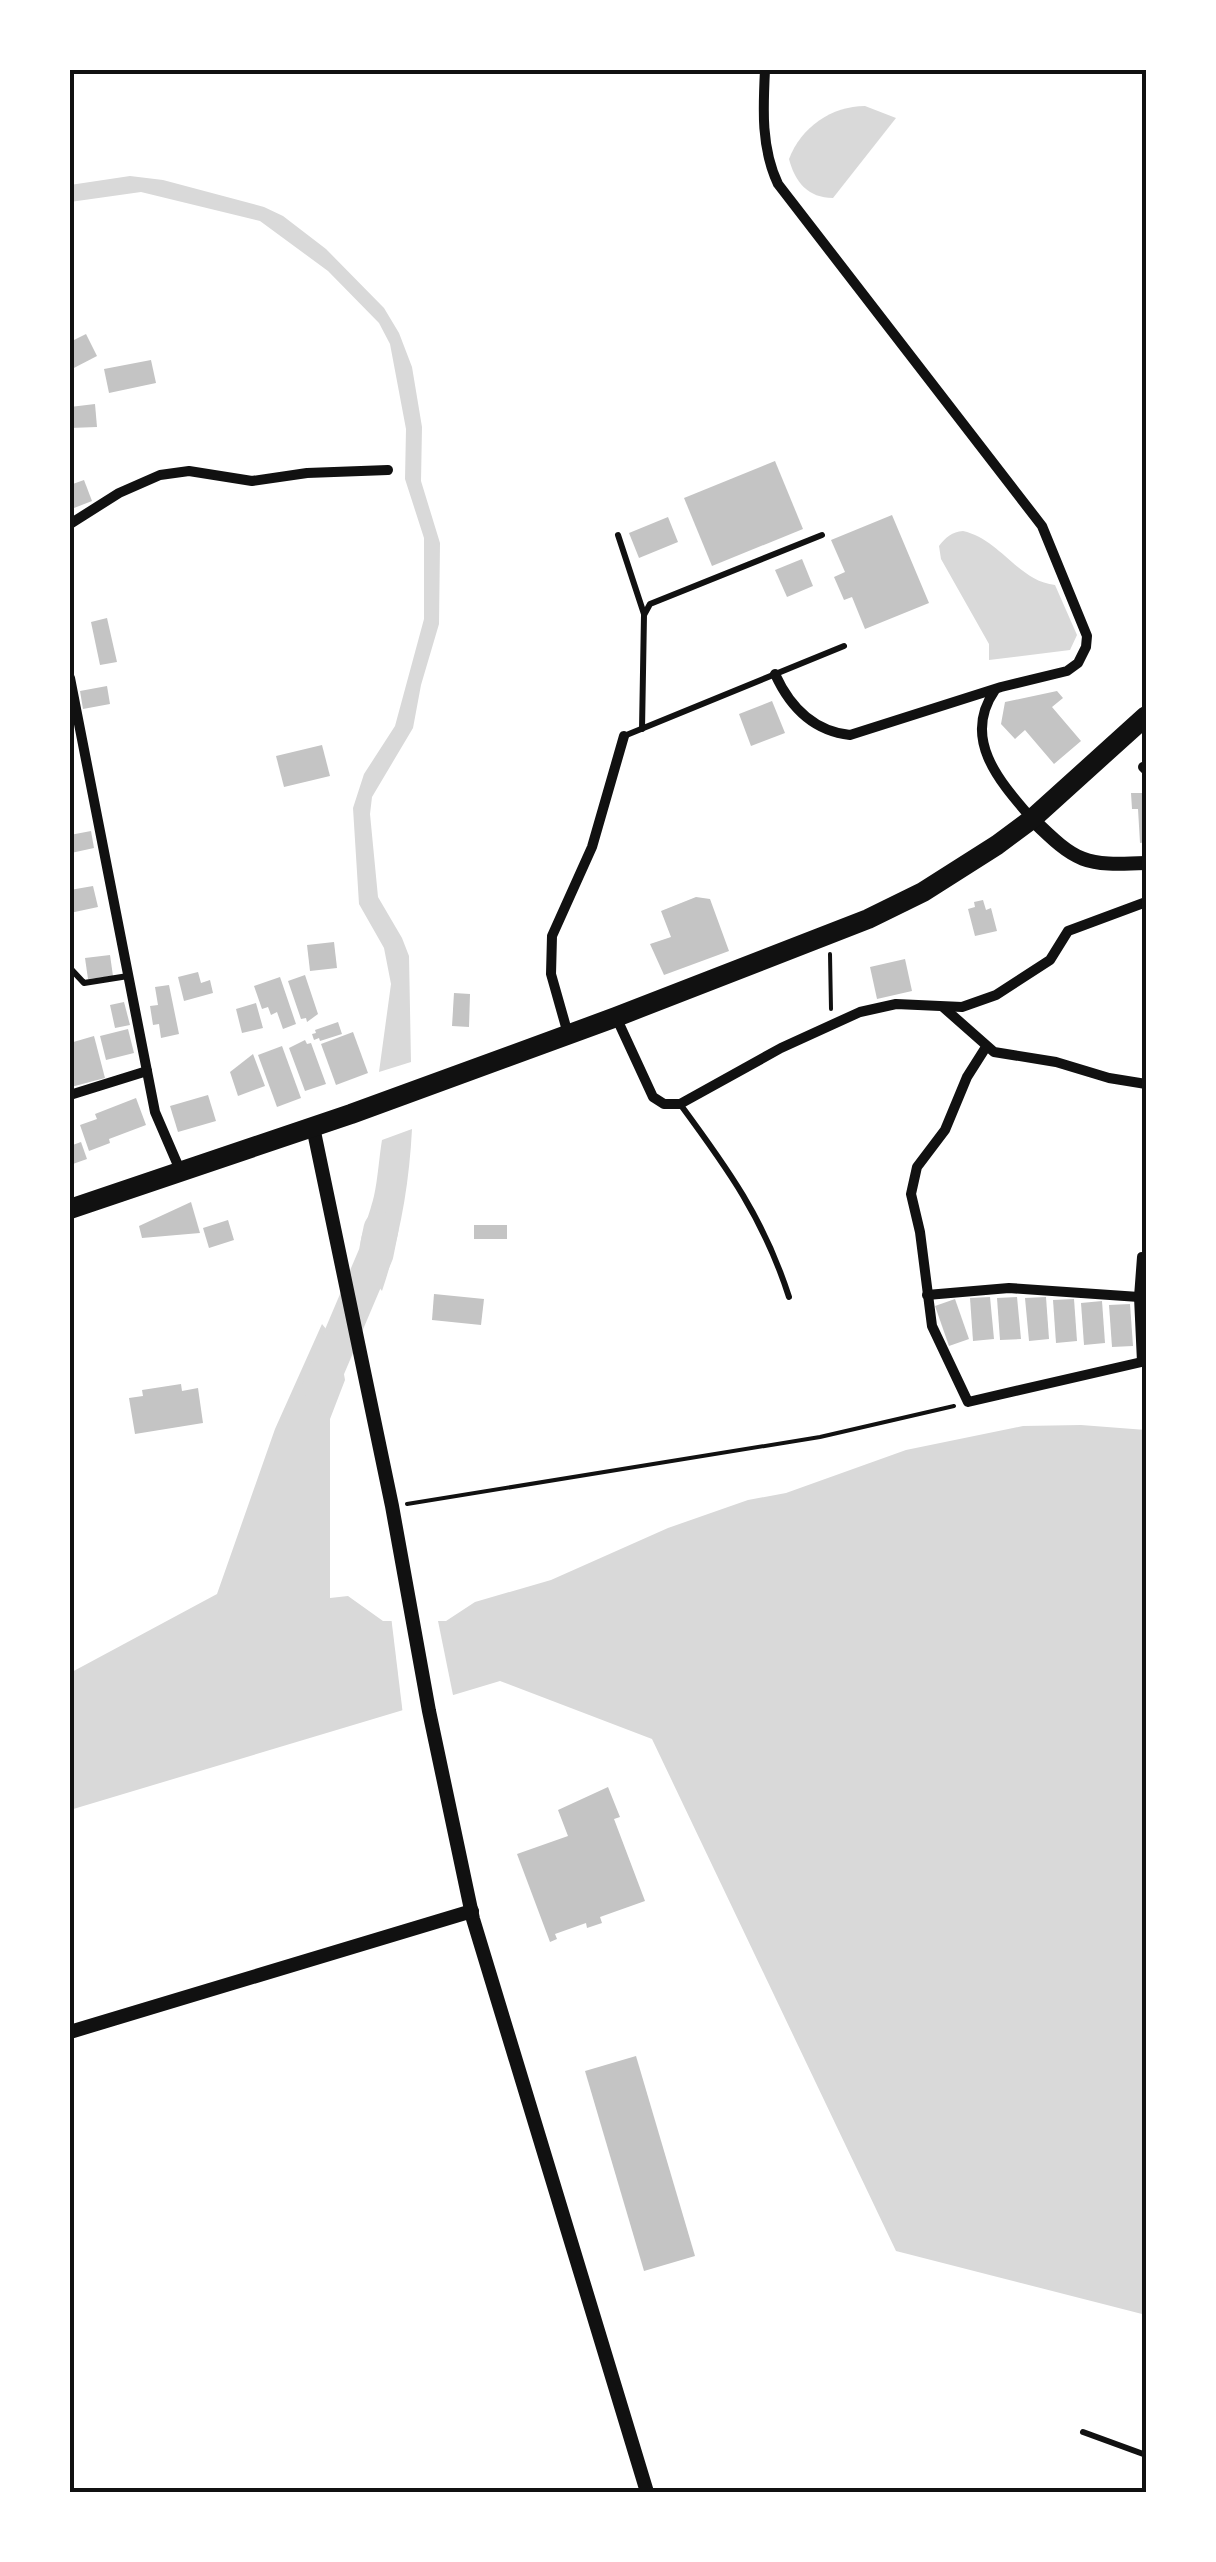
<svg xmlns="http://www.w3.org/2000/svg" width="1216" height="2562" font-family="Figtree,sans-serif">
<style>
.water{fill:#d9d9d9}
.pier{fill:#fff}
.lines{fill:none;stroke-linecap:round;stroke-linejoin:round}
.river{stroke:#d9d9d9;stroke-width:35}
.building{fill:#c4c4c4}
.path{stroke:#111;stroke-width:4}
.service{stroke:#111;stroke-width:6}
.minor{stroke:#111;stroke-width:10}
.tertiary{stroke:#111;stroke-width:14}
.trunk{stroke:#111;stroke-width:20}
.neatline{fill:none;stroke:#111;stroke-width:4}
</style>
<rect width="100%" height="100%" fill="#fff"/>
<g class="water">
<path d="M865,106L896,118L833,198C808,198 795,182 789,159C801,127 832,106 865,106Z"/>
<polygon points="130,176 163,180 264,207 283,216 326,249 384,308 399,333 412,367 422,427 421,481 440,543 439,624 421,685 413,728 372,797 370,814 378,897 402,938 409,956 411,1062 379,1072 391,984 384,948 359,904 353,808 364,774 395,726 424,619 424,538 405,479 406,429 390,344 379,323 328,271 260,221 141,192 70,202 70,185"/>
<path d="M963,531C1000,539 1018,581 1055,585L1077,635L1070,650L989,660V644L941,559L939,546C946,537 952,532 963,531Z"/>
<path d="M412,1129C409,1186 400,1237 382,1291C347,1246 362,1244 374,1196C378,1178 379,1158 382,1140Z"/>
<polygon points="322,1324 339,1345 345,1380 330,1419 330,1598 348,1596 383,1621 446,1621 475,1602 551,1580 668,1528 748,1500 786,1493 906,1450 1023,1426 1081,1425 1146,1430 1146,2315 896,2251 652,1739 500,1681 70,1810 70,1673 217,1594 275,1429"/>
</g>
<polygon class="pier" points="391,1616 437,1616 454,1700 403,1715"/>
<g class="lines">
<polyline class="river" points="320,1386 376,1254 381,1229"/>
</g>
<g class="building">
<polygon points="86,334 97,356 70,370 70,342"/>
<polygon points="151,360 156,383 109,393 104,369"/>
<polygon points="95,404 97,427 70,428 70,407"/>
<polygon points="775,461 803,529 712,566 684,498"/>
<polygon points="84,480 92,501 74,508 70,485"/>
<polygon points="892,515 929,603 865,629 852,597 844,600 834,577 845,572 831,540"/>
<polygon points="668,517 678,542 639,558 629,533"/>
<polygon points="802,559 813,586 787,597 775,570"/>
<polygon points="107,618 117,662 100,665 91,622"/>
<polygon points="107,686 110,704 83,709 80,691"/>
<polygon points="1057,691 1063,698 1052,707 1081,741 1054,764 1025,730 1015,739 1001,724 1005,702"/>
<polygon points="772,701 785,733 751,746 739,714"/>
<polygon points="322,745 330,776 284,787 276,756"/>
<polygon points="1131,793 1143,793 1146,842 1140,843 1138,809 1132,809"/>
<polygon points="91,831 94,848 71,853 70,835"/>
<polygon points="93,886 98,907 70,913 70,890"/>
<polygon points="696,897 710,899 729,951 664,975 650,944 671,937 661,911"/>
<polygon points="983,900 986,910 991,908 997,931 975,936 968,909 975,907 974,902"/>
<polygon points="334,942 337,968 310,971 307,945"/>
<polygon points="110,955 113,976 88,979 85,958"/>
<polygon points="905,959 912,991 877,999 870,967"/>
<polygon points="198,972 201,983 210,980 213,993 184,1001 178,977"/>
<polygon points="305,975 318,1014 307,1022 306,1018 301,1019 288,981"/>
<polygon points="280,977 296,1024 283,1029 277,1012 271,1015 268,1007 262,1009 254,986"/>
<polygon points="169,985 179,1034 161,1038 159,1024 153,1025 150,1006 158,1005 155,987"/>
<polygon points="454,993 470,994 469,1027 452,1026"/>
<polygon points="124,1002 130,1025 115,1028 110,1005"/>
<polygon points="256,1003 263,1028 242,1033 236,1009"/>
<polygon points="338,1022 342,1034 320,1041 319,1038 314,1040 312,1034 316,1033 315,1030"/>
<polygon points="128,1029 134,1053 106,1060 100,1036"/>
<polygon points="353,1032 368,1073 336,1085 321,1044"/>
<polygon points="94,1036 105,1078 71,1087 70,1043"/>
<polygon points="305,1040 307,1044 311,1043 326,1084 305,1091 289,1048"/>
<polygon points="282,1046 301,1098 277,1107 258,1055"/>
<polygon points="253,1054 265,1086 238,1096 230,1072"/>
<polygon points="208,1095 216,1121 178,1132 170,1106"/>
<polygon points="136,1098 146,1125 109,1139 110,1143 89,1151 80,1125 97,1119 95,1114"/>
<polygon points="81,1142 87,1159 70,1165 70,1146"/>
<polygon points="191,1202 200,1233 142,1238 139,1226"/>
<polygon points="228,1220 234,1240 209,1248 203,1228"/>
<rect x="474" y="1225" width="33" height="14"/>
<polygon points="434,1294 484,1299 481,1325 432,1320"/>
<polygon points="990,1297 994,1339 973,1341 970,1298"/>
<polygon points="1017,1297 1021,1339 1000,1340 997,1298"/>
<polygon points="1046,1297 1049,1339 1029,1341 1025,1298"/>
<polygon points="955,1299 969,1339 949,1346 935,1306"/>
<polygon points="1074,1299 1077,1341 1056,1343 1053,1300"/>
<polygon points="1102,1301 1105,1343 1084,1345 1081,1303"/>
<polygon points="1130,1304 1133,1346 1112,1347 1109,1305"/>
<polygon points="181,1384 182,1391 198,1388 203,1423 135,1434 129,1398 143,1396 142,1390"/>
<polygon points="608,1787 620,1817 614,1819 645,1901 600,1917 602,1923 587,1928 586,1923 555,1934 557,1939 550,1942 517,1854 568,1836 558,1810"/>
<polygon points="636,2056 695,2256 644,2271 585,2071"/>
</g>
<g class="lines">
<g class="path">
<polyline points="830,954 831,1009"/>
<polyline points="407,1504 820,1437 954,1406"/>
</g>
<g class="service">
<polyline points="618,535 644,614"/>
<polyline points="642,729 644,615 650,604 822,535"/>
<polyline points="624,736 844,646"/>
<polyline points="70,968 84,983 128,976"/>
<path d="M680,1104C728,1169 764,1219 789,1297"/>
<polyline points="1083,2432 1146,2455"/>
</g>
<g class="minor">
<path d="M765,70C763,109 761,148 778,184L1042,526L1087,636L1086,647L1078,663L1067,671L1001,687L850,735C813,731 790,707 775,674"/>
<polyline points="70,524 119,493 160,475 189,471 252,481 307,473 388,470"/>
<polyline points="70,678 155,1112 180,1170"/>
<path d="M995,690C961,739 1000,782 1032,819"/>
<polyline points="1143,767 1146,770"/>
<polyline points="943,1007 994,1052 1056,1062 1109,1078 1146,1084"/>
<polyline points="616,1017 653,1097 664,1104 680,1104 781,1048 860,1012 896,1004 962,1007 996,995 1050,960 1068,931 1146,902"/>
<polyline points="568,1034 551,974 552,936 592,847 624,736"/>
<polyline points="986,1047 967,1077 945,1130 917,1167 911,1194 920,1232 932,1326 968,1402 1146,1361"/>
<polyline points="70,1095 147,1071"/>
<polyline points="927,1295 1009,1288 1139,1297"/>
<polyline points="1142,1362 1139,1297 1142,1257 1146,1257"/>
</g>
<g class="tertiary">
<path d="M1032,819C1077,863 1084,866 1146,863"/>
<polyline points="313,1127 392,1506 429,1711 473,1919 647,2492"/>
<polyline points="70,2032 472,1911"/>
</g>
<polyline class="trunk" points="70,1209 351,1114 616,1017 868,919 923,892 997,845 1032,819 1146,716"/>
</g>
<rect width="1216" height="2562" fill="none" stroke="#ffffff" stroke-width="145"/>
<rect x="72" y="72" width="1072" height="2418" class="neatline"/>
</svg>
